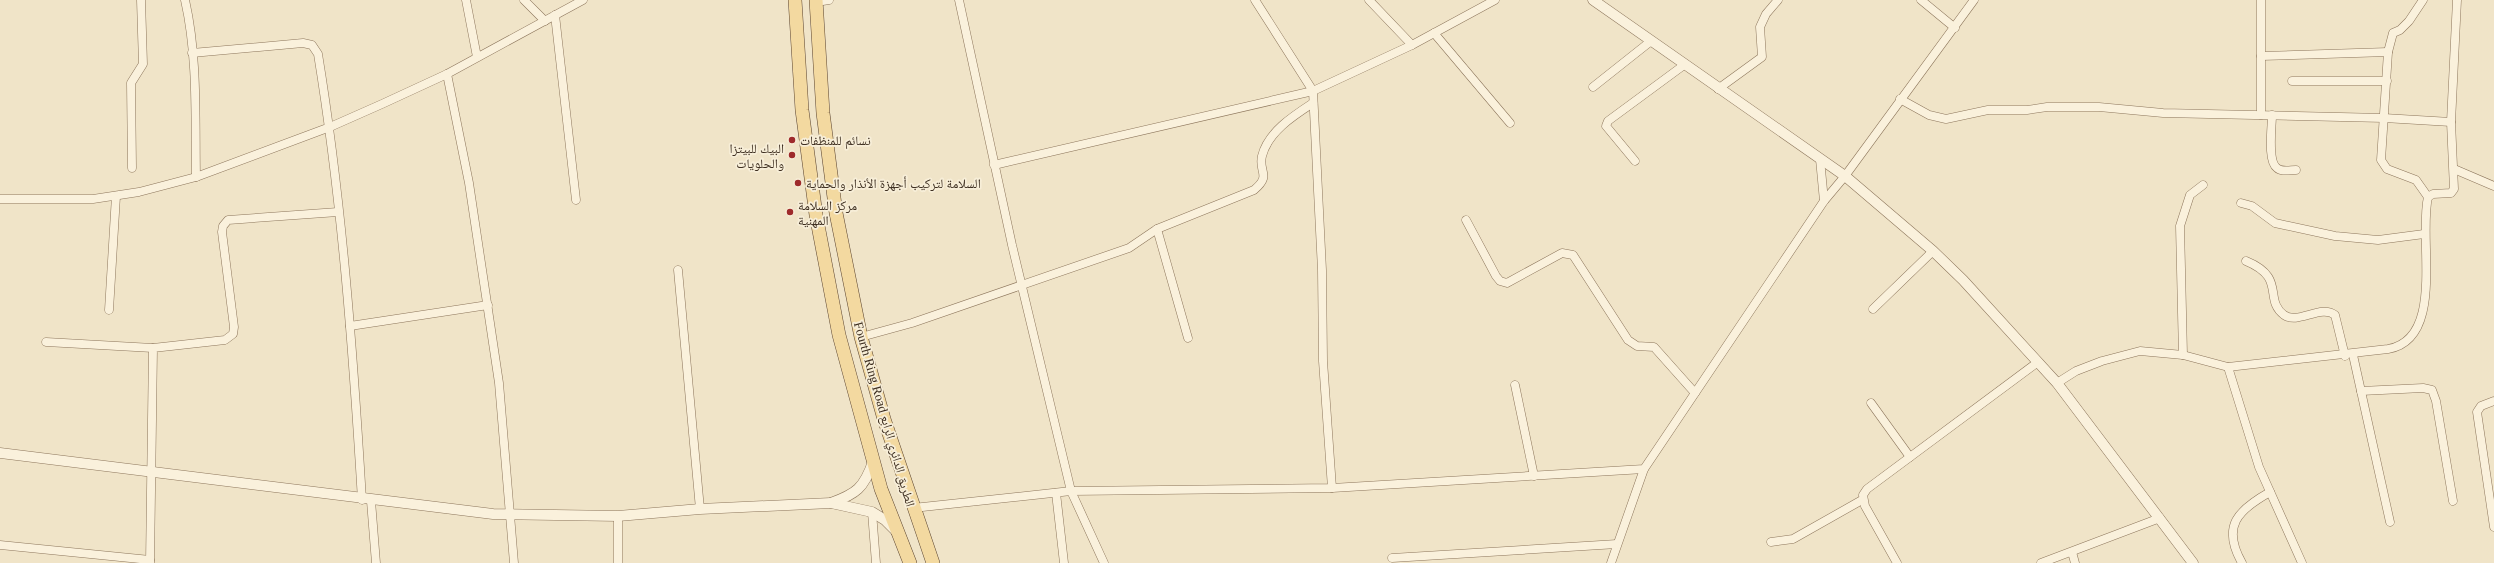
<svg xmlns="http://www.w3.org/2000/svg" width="2494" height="563" font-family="'Times New Roman','Noto Naskh Arabic',serif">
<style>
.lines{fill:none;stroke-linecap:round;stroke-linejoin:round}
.minor-casing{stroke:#8d765c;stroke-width:9}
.tertiary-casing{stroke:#8d765c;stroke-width:11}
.primary-casing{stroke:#5b4430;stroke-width:14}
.minor{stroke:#faf1dc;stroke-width:8}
.tertiary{stroke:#faf1dc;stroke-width:10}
.primary{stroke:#f3d9a0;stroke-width:13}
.poi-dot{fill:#9e2a2b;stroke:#f7eed8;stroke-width:1.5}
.labels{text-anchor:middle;stroke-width:3.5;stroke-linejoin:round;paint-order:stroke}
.poi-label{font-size:13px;fill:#3d2e20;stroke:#f7eed8;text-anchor:start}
.street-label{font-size:13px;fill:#3d2e20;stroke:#f7eed8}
</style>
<rect width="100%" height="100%" fill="#f0e4c8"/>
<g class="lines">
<defs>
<g id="minor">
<path d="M185,0C198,57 195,119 196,177"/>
<polyline points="466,0 477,57"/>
<polyline points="524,0 545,21"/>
<polyline points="959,0 1012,245 1071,491 1104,563"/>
<polyline points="1255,0 1313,91 1322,270 1323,361 1332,488"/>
<polyline points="1369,0 1412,45"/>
<polyline points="1921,0 1955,28"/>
<polyline points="2261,0 2261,115"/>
<polyline points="816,2 829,0"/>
<polyline points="555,15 576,200"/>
<polyline points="1434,33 1510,123"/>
<path d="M192,53L303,43L312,45L318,54C342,201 353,351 362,500"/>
<polyline points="2261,56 2388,52"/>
<polyline points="447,74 469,183 499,383 514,563"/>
<polyline points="2292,81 2387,81"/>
<polyline points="1593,87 1651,41"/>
<polyline points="1718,89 1762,57 1760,27 1766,14 1778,0"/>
<polyline points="1900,99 1929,115 1946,119 1988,110 2027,110 2047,107 2099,107 2163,113 2384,118 2451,122"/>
<path d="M2272,115C2272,127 2267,161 2277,168C2281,172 2290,170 2296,170"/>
<polyline points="1820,159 1824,201"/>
<polyline points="1635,161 1606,126 1608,121 1684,65"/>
<polyline points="994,165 1313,91 1412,45 1495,0"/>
<polyline points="132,168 131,83 143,64 141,0"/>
<polyline points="2454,169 2494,186"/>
<polyline points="2428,197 2433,194 2451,193 2454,189 2451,122 2457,0"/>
<polyline points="0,199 93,199 139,192 196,177 330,127 382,104 447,74 583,0"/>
<polyline points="2241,203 2252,206 2275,223 2335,236 2378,240 2424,234"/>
<polyline points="1466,220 1496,276 1500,281 1507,283 1562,253 1573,255 1628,340 1637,346 1654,347 1695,393"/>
<polyline points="1157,229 1188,338"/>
<path d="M2246,261C2287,278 2263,299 2284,315C2298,325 2321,304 2335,315L2345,356"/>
<polyline points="678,270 700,509"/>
<polyline points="1873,309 1933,251"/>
<polyline points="109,310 116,196"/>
<polyline points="350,326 488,305"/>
<path d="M861,337L912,323L1129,248L1157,229L1254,190C1272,175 1258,172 1262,156C1268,132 1293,116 1313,103"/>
<polyline points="46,342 153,348"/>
<polyline points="2183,355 2180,226 2190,195 2203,185"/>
<polyline points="2353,355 2390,522"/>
<polyline points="2228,367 2259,467 2302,563"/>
<path d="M2057,383L2076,371L2102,361L2140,351L2183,355L2228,367L2388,349C2446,339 2418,239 2428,197L2416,180L2387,169L2381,160L2388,52L2393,33L2400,30L2409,21L2423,0"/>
<polyline points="1515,385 1534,476"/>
<polyline points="2361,391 2423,388 2432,390 2436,401 2453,501"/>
<polyline points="2494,401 2481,406 2477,412 2494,527"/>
<polyline points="1871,403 1910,457"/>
<polyline points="1056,493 1064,563"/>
<polyline points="371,501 376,563"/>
<polyline points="913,508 1071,491 1332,488 1644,469 1824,201 1845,176 1974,0"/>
<polyline points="872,512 876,563"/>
<polyline points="1771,542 1793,539 1862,500"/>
<polyline points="0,545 150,560"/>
<polyline points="2072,552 2075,563"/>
<polyline points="1392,558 1617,544"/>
<polyline points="150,563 153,348 225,340 233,334 234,327 222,232 223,226 228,220 338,212"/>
<polyline points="618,563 618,516"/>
<polyline points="1611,563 1644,469"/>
<polyline points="1897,563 1865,506 1863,495 1867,489 2038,362"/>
<polyline points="2041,563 2160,518"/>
<path d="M2242,563C2221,526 2238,510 2270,492"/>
</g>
<g id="tertiary">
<polyline points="1593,0 1845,176 1933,251 1963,280 2057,383 2193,563"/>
<polyline points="0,453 493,514 618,516 700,509 831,503 872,512 885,520 896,531"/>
<path d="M831,503C856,494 864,488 873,462"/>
</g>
<g id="primary">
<polyline points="795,0 802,110 816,215 839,335 881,489 910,563"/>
<polyline points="816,0 823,113 836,213 861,337 884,419 933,563"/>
</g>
</defs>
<use href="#minor" class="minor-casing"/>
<use href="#tertiary" class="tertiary-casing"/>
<use href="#primary" class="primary-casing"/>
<use href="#minor" class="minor"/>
<use href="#tertiary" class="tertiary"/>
<use href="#primary" class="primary"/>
</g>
<g class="poi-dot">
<circle cx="792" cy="140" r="4"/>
<circle cx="792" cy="155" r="4"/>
<circle cx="798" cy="183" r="4"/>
<circle cx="790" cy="212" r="4"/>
</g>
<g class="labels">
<g class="poi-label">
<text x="800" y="145">نسائم للمنظفات</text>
<text x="784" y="153" text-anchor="end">البيك للبيتزا<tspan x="784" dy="15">والحلويات</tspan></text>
<text x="806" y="188">السلامة لتركيب أجهزة الأنذار والحماية</text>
<text x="798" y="210">مركز السلامة<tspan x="798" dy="15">المهنية</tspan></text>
</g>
<g class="street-label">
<text transform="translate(885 414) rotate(74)" y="5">Fourth Ring Road الطريق الدائري الرابع</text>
</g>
</g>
</svg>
